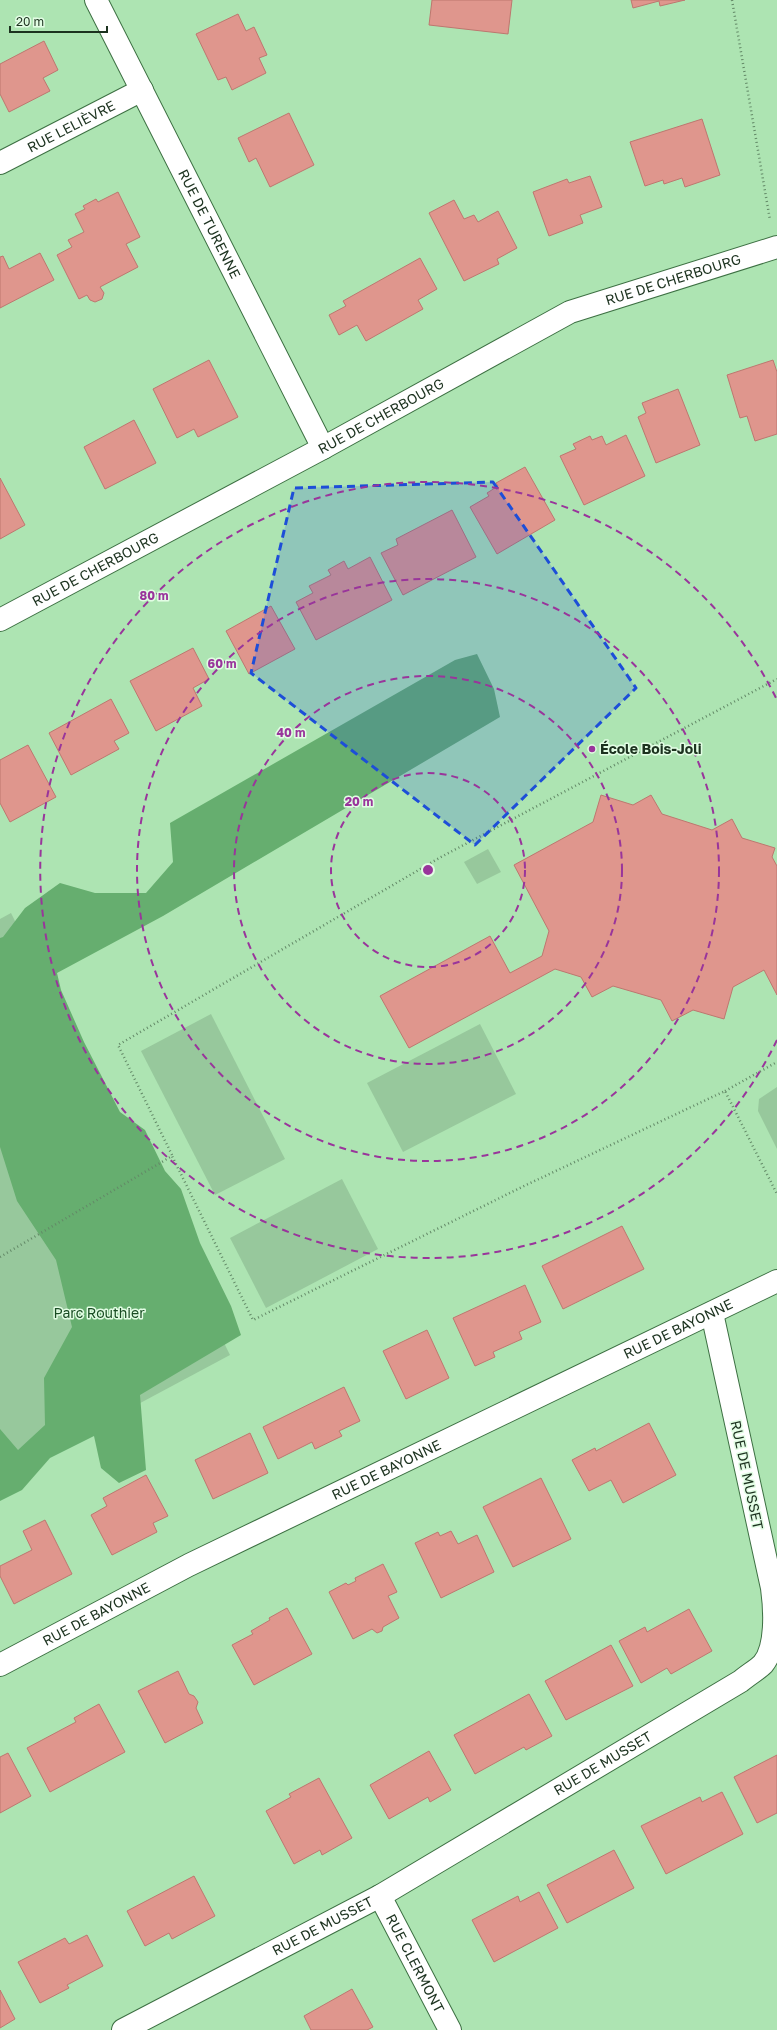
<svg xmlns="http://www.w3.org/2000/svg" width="777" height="2030" font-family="'Golos Text',sans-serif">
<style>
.green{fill:#97c89c}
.forest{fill:#66ae6f}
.building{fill:#df968d;stroke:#bd776f}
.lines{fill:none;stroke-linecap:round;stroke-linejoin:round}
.street-casing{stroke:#3d7043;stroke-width:24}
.secondary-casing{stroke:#3d7043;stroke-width:24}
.path{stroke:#638967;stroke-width:2.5;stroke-dasharray:1 3;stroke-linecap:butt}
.street{stroke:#fff;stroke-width:22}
.secondary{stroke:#fff;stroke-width:22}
.marked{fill:#1d4ed8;fill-opacity:0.2;stroke:#1d4ed8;stroke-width:3;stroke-dasharray:8 5;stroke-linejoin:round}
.ring{fill:none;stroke:#99359b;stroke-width:2;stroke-dasharray:7 5}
.poi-dot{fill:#99359b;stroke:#e2fde4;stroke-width:1.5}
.labels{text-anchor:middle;stroke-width:3;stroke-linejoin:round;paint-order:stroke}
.street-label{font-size:14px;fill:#1c321f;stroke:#e2fde4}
.poi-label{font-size:14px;font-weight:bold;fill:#1c321f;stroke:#e2fde4;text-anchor:start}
.park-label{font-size:14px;fill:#184c22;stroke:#e2fde4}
.centre{fill:#99359b;stroke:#e2fde4;stroke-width:2}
.ring-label{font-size:12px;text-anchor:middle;font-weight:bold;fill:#99359b;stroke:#e2fde4;stroke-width:3;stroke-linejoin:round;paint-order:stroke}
</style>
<rect width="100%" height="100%" fill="#ade4b2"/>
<g class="green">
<polygon points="488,849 501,872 477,884 464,862"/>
<polygon points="11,913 230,1355 0,1478 0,919"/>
<polygon points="211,1014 285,1159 215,1195 141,1051"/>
<polygon points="480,1024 516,1094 403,1152 367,1083"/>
<polygon points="777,1087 777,1149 758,1111 759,1099"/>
<polygon points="342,1179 378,1249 266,1308 230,1238"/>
</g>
<polygon class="forest" points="477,654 494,689 500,717 163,916 57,973 61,990 84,1042 120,1112 145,1130 165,1171 181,1189 200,1243 231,1306 241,1335 140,1395 146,1470 119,1483 101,1468 94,1436 50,1458 22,1490 0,1501 0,1429 18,1450 45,1425 44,1378 72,1327 56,1260 17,1201 0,1147 0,938 3,937 25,908 60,883 95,893 146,893 173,862 170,823 455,660"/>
<g class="building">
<polygon points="432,0 512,0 508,34 429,25"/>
<polygon points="631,0 685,0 660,6 659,1 633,8"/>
<polygon points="238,14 246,31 254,27 267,55 259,58 266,73 232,90 226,77 218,80 196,34"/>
<polygon points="44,41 58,70 43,78 50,91 9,112 0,94 0,64"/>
<polygon points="289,113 314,165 270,187 256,158 249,162 238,138"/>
<polygon points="702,119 720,175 685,187 682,178 664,184 663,180 645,186 630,142"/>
<polygon points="590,176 602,207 580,215 583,223 549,236 533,192 567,179 569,183"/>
<polygon points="118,192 140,237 126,244 138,267 100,287 104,293 102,299 95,302 90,300 87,295 79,299 57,255 72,247 68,240 84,232 75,214 85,209 83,206 96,199 98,202"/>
<polygon points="454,200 464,219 474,215 478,222 498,211 517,248 497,259 499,264 464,281 429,213"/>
<polygon points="40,253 54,280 0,308 0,257 3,256 9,269"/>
<polygon points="420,258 437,289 418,300 423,309 366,341 357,325 339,335 329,315 346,306 343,301"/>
<polygon points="209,360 238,417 198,437 194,429 177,438 153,389"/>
<polygon points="773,360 777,372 777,434 755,441 747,416 740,418 727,375"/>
<polygon points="678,389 700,445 656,463 638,417 646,413 642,403"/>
<polygon points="134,420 156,463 105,489 84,447"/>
<polygon points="626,435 645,476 584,505 560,456 576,449 573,444 590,436 592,440 602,436 606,445"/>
<polygon points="525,467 555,520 497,554 470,507 489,496 487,493 498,486 496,483"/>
<polygon points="0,478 25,525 0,539"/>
<polygon points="452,510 476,557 403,595 381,553 398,545 396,539"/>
<polygon points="370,557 392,600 316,640 296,602 313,593 309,586 331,575 328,570 344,561 348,569"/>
<polygon points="271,606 295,649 249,674 226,631"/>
<polygon points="193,648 209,679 193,688 202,706 156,731 130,681"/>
<polygon points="111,699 129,733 114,741 119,749 71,775 49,733"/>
<polygon points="28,745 56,797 10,822 0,803 0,760"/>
<polygon points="601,795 633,805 651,795 662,814 712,830 732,819 742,838 775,848 772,857 777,866 777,995 764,970 733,987 724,1019 693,1010 672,1021 661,1000 613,986 592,997 581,977 555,969 409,1048 380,996 490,936 510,973 542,956 549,931 514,865 593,822"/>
<polygon points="622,1226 644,1269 563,1309 542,1266"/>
<polygon points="525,1285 541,1322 519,1332 522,1339 493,1352 495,1357 475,1366 453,1318"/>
<polygon points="427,1330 449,1378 406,1399 383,1351"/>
<polygon points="344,1387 360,1421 339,1431 342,1436 315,1449 312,1442 278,1459 263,1427"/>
<polygon points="649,1423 676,1475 623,1503 611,1480 589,1491 572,1460 595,1448 596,1451"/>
<polygon points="250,1433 268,1473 213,1499 195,1460"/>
<polygon points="146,1475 168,1516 153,1523 157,1532 112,1555 91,1515 107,1506 103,1498"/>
<polygon points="541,1478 571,1539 513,1567 483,1507"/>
<polygon points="45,1520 72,1574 14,1604 0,1576 0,1566 32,1550 23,1531"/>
<polygon points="451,1531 458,1544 477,1535 494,1572 441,1598 415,1543 438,1532 440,1536"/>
<polygon points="383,1564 397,1592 388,1596 399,1618 383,1627 382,1631 377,1633 372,1629 353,1639 329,1592 346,1583 348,1585 356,1581 355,1578"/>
<polygon points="287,1608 312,1654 254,1685 232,1645 253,1634 251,1631 270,1620 269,1618"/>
<polygon points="689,1609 712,1651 671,1674 667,1668 641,1683 619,1641 645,1627 647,1632"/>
<polygon points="611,1645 633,1686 566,1720 545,1681"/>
<polygon points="178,1671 189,1694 194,1696 198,1702 196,1708 203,1723 165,1743 138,1691"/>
<polygon points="529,1694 552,1736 526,1750 524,1747 475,1774 454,1735"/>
<polygon points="99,1704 125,1752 50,1792 27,1748 76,1722 74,1718"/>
<polygon points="429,1751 451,1790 430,1802 428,1797 389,1819 370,1785"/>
<polygon points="8,1753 31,1796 0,1813 0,1757"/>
<polygon points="777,1755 777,1813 757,1823 734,1777"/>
<polygon points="319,1778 352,1838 322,1855 320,1850 294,1864 266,1811 291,1797 289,1794"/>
<polygon points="722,1792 743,1834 666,1874 641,1826 700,1797 702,1802"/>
<polygon points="614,1850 634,1888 567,1923 547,1885"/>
<polygon points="194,1876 215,1916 172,1939 169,1933 145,1946 127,1911"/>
<polygon points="539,1892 558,1928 494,1962 472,1920 518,1896 520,1902"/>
<polygon points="87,1935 103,1966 67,1985 69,1988 40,2003 18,1962 65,1938 69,1944"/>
<polygon points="352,1989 373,2027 367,2030 311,2030 304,2016"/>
<polygon points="0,1990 15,2019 0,2028"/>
</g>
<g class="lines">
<defs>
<g id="street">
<path id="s1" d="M96,0L323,448"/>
<path id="s2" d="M0,163L142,90"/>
<path id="s3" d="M0,1665L189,1565L777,1281"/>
<path id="s4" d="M380,1896L450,2030"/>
<path id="s5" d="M123,2030L380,1896L741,1681C748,1675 757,1670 763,1664C777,1647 775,1610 772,1588L712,1313"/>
</g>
<g id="secondary">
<path id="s6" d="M0,620L323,448L570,312L777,247"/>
</g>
</defs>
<use href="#street" class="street-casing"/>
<use href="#secondary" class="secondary-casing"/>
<g class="path">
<polyline points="732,0 770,220"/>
<polyline points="725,1091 777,1062"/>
<polyline points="172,1155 118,1045 441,857 777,679"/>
<polyline points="0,1257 172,1156 253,1320 524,1186 725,1091 777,1194"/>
</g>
<use href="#street" class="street"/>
<use href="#secondary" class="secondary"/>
</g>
<path class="marked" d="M493,482L636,688L475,845L251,673L294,488Z"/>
<g class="ring">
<circle cx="428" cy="870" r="97"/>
<circle cx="428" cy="870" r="194"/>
<circle cx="428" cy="870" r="291"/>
<path d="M777 1040A388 388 0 1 1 777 700"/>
</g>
<circle class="poi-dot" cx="592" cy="749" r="4"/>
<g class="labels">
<g class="street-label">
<text dy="5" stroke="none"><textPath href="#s2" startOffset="80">RUE LELIÈVRE</textPath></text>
<text dy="5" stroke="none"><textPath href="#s1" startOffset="251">RUE DE TURENNE</textPath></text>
<text dy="5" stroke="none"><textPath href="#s6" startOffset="756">RUE DE CHERBOURG</textPath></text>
<text dy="5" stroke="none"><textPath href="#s6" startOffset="432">RUE DE CHERBOURG</textPath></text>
<text dy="5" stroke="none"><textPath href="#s6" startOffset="108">RUE DE CHERBOURG</textPath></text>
<text dy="5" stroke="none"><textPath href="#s3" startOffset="757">RUE DE BAYONNE</textPath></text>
<text dy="5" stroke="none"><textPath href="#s3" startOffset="433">RUE DE BAYONNE</textPath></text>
<text transform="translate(747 1475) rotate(78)" y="5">RUE DE MUSSET</text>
<text dy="5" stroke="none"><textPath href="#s3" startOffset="109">RUE DE BAYONNE</textPath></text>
<text dy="5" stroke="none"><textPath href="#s5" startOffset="549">RUE DE MUSSET</textPath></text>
<text dy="5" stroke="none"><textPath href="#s5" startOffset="225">RUE DE MUSSET</textPath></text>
<text dy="5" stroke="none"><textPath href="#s4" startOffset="76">RUE CLERMONT</textPath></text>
</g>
<g class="poi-label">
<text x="600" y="754">École Bois-Joli</text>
</g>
<g class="park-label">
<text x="99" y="1318">Parc Routhier</text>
</g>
</g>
<circle cx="428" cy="870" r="6" class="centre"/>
<g class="ring-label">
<text x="154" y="600">80 m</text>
<text x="222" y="668">60 m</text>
<text x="291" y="737">40 m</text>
<text x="359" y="806">20 m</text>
</g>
<path d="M10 26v6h97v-6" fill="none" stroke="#1c321f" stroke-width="2"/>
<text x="16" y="26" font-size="12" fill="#1c321f" stroke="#e2fde4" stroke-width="3" paint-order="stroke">20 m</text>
</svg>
